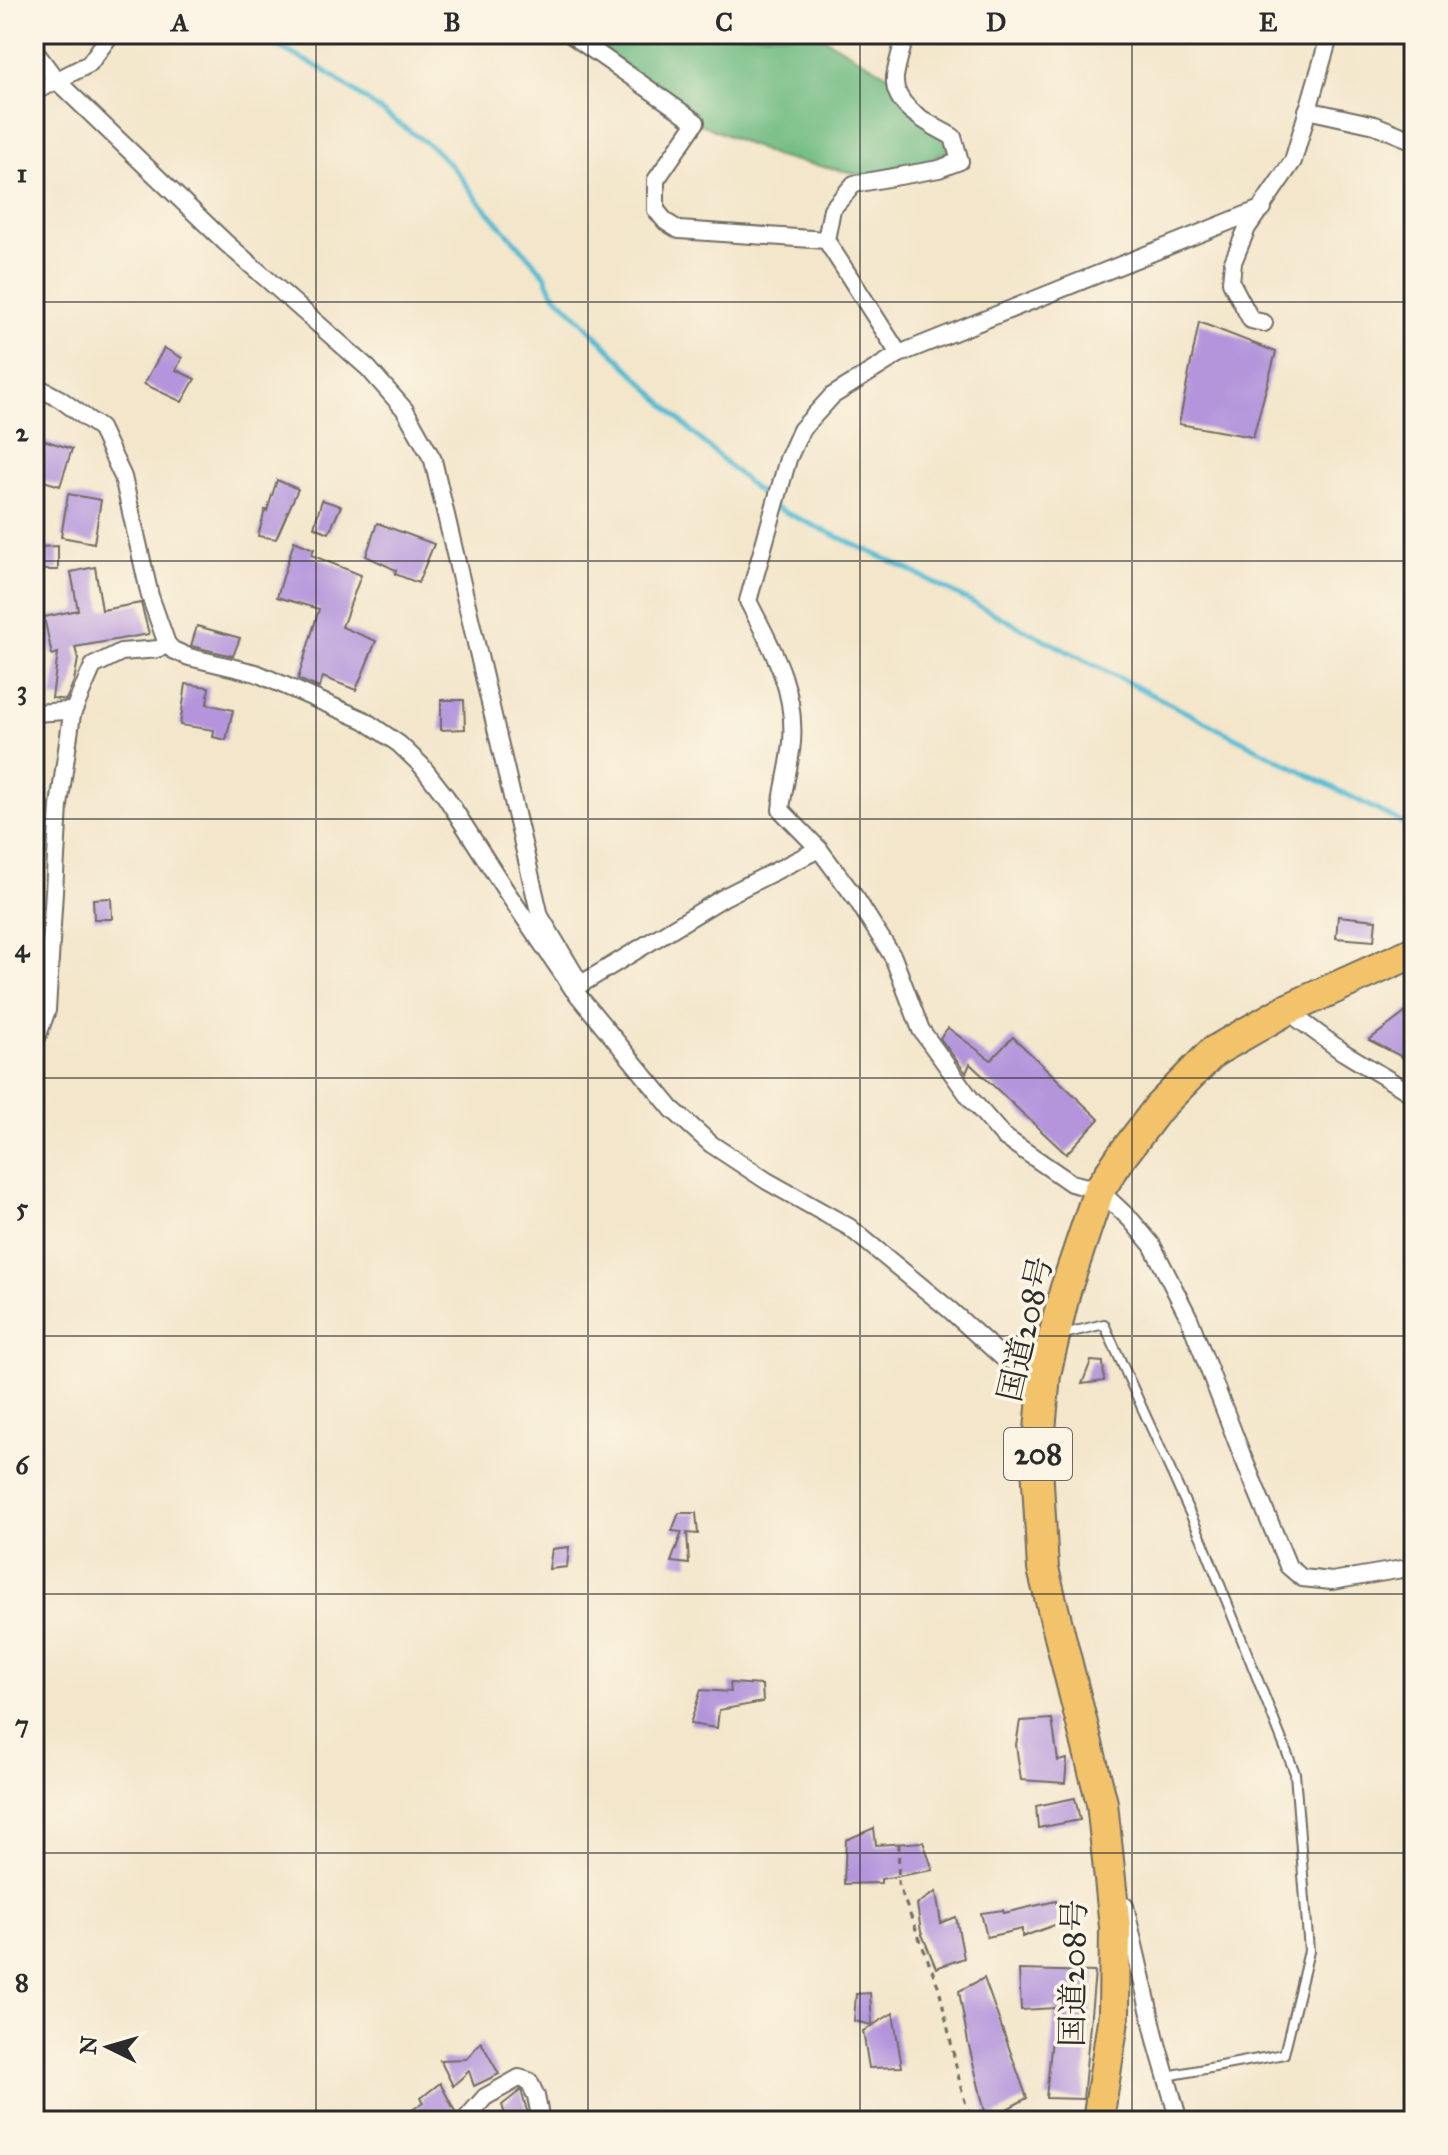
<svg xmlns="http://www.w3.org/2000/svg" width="1448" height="2155" font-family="'IM FELL Great Primer','Noto Serif JP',serif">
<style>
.forest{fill:#72bc83;stroke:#4e7457;stroke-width:2}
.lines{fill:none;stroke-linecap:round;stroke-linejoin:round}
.stream{stroke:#55bbd3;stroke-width:5}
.building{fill:#b495dc}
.lane-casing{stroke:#716c63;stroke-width:12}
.street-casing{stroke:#716c63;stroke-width:20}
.highway-casing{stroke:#716c63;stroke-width:34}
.path{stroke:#716c63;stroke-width:3;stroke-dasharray:6 6;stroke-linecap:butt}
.lane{stroke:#fff;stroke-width:8}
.street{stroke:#fff;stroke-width:16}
.highway{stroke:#f2c36a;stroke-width:30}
.grid{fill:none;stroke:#2b2b2b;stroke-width:2;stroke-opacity:0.55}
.labels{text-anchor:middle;stroke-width:7;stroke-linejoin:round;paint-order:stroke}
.shield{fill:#fcf5e5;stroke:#6a6863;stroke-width:2}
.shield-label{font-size:30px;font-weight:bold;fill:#2b2b2b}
.street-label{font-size:32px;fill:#2b2b2b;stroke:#fcf5e5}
.neatline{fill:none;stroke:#2b2b2b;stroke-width:3}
.grid-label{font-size:26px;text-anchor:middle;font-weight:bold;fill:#2b2b2b}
</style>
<rect width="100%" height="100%" fill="#fcf5e5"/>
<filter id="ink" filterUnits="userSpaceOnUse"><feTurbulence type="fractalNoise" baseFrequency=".0125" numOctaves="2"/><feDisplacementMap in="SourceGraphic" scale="16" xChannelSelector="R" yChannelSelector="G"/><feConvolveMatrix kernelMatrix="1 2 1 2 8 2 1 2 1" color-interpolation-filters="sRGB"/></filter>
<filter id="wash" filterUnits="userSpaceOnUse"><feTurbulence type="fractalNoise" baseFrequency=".006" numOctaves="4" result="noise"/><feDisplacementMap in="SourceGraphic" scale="32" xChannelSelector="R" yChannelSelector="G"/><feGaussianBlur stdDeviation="1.8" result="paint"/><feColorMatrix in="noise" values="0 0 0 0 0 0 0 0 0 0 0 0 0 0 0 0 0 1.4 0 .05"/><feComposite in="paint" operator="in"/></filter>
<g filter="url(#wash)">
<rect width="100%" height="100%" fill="#f3e6cb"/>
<polygon class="forest" points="586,34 817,34 895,79 957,149 878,178 777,157 696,122"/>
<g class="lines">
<polyline class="stream" points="253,34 324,70 432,147 458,173 477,199 545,275 552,291 693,433 776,508 903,567 1414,829"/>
</g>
<g id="blocks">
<g class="building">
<polygon points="1199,322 1276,352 1253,437 1179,424"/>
<polygon points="164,348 182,358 176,370 195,379 182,402 144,384"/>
<polygon points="34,437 72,449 60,486 34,478"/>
<polygon points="277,480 298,489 276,539 258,536 265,510 267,511"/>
<polygon points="68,494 101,500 94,543 61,537"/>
<polygon points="322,500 341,506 329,533 314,527"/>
<polygon points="377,523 434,544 418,583 395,574 396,570 366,556"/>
<polygon points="294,541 314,549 311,555 361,575 342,627 376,641 356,690 323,677 319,688 298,679 319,609 277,597"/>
<polygon points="58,546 58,570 38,570 38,547"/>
<polygon points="95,567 102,610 141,603 149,634 75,647 78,659 74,681 66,700 52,698 58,653 52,655 44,617 78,610 71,572"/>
<polygon points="197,626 240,638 233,656 191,646"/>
<polygon points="186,684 209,687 207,704 233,710 226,740 213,737 214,730 180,725"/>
<polygon points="441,700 464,700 465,729 441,730"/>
<polygon points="111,898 112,919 94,919 93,899"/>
<polygon points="1338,916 1376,920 1374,941 1336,938"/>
<polygon points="1414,1006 1414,1063 1369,1040"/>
<polygon points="948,1028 991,1060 1013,1037 1099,1119 1066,1154 970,1064 966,1073 940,1038"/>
<polygon points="1091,1361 1103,1362 1104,1381 1082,1384"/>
<polygon points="679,1513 696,1513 698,1534 687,1533 689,1564 671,1562 682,1532 672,1531"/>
<polygon points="569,1547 567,1567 549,1569 552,1549"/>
<polygon points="730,1683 762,1685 763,1702 719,1710 717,1728 690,1724 701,1690 731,1692"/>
<polygon points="1052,1719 1058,1761 1067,1759 1065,1783 1021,1780 1016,1745 1020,1721"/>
<polygon points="1075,1798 1080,1820 1038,1828 1036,1806"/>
<polygon points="874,1828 876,1845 923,1842 933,1870 881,1879 881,1883 844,1884 846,1840"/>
<polygon points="936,1892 941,1923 956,1917 964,1958 936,1968 921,1932 917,1904"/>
<polygon points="1056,1901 1060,1923 1022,1937 1022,1929 987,1937 981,1913 1003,1910 1004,1913"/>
<polygon points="1019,1970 1095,1972 1083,2099 1046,2098 1055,2008 1021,2010"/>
<polygon points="984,1978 1027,2098 987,2120 968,2042 959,1991"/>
<polygon points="870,1993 872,2025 854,2021 856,1994"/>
<polygon points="893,2013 902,2067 869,2068 863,2031"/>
<polygon points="481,2042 499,2074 474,2086 469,2071 453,2086 440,2060 466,2059"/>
<polygon points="440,2083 456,2113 453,2121 396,2121 424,2102 421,2098"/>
<polygon points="521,2090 530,2121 507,2121 502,2105"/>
</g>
</g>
</g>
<g filter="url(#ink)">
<use href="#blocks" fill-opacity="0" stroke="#716c63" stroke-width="2"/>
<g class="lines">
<defs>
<polyline id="lane" points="1060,1335 1104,1324 1203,1542 1295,1773 1309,1951 1284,2054 1167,2076"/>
<g id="street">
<polyline points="570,34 696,122 656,180 656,210 666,222 679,230 826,240"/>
<polyline points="34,50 57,81 226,243 368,368 405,410 433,460 540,916 577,978"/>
<polyline points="34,92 89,64 111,34"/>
<polyline points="1307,110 1375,125 1414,141"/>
<path d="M1263,208L899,354L832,396L801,430L788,459L748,601C772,648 796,688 792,742C790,766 783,788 781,810L819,849L857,900L893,957L921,1030L970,1098L1003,1136L1071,1183L1099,1190L1131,1220L1152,1245L1189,1318L1242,1455L1288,1566L1302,1578L1332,1581L1414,1567"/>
<polyline points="1264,323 1251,320 1231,282 1233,262 1247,228 1293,161 1330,34"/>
<path d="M899,354L826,240L832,209L854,184L939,169L960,161L953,137C931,124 892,108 895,77C897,63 902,48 906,34"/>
<polyline points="34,385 60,399 100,428 123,477 150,596 167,644 173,650 189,657 256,673 364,720 399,744 421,765 446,797 506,891 573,989 672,1109 711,1144 767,1181 849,1227 950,1310 1002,1357 1045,1374"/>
<polyline points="34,713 66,711 72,714"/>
<polyline points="573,989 726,896 819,849"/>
<polyline points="1286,1010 1343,1052 1414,1095"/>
<polyline points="34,1046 47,1010 59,806 72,714 93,666 121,652 159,649 167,644"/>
<polyline points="1125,1906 1157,2044 1179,2121"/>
<polyline points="464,2121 485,2097 519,2078 529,2081 536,2096 541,2121"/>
</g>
<polyline id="highway" points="1098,2121 1114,2014 1115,1927 1102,1803 1043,1569 1037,1465 1045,1374 1065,1291 1099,1190 1121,1157 1159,1107 1213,1052 1286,1010 1414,952"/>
</defs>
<use href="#lane" class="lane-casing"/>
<use href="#street" class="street-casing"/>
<use href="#highway" class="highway-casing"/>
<polyline class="path" points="899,1844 898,1884 939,1988 961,2088 971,2121"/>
<use href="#lane" class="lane"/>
<use href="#street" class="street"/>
<use href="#highway" class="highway"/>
</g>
</g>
<path class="grid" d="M316,34V2121M588,34V2121M860,34V2121M1132,34V2121M34,302H1414M34,561H1414M34,819H1414M34,1078H1414M34,1336H1414M34,1594H1414M34,1853H1414"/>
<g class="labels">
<rect class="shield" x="1004" y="1428" width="68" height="52" rx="6"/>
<g class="shield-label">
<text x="1038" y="1464">208</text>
</g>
<g class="street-label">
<text transform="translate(1025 1329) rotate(-77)" y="11">国道208号</text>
<text transform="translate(1073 1973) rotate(-89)" y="11">国道208号</text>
</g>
</g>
<rect width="1448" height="2155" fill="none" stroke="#fcf5e5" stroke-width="88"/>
<g transform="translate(108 2047) rotate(275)" stroke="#fcf5e5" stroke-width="6" paint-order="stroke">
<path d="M0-6L14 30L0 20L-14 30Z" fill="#2b2b2b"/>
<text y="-12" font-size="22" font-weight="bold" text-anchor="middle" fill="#2b2b2b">N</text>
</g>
<rect x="44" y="44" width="1360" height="2067" class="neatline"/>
<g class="grid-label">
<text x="180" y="31">A</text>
<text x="452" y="31">B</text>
<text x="724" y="31">C</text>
<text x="996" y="31">D</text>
<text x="1268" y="31">E</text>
<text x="22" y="182">1</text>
<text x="22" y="441">2</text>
<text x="22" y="699">3</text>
<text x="22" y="957">4</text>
<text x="22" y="1216">5</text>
<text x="22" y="1474">6</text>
<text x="22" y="1733">7</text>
<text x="22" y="1991">8</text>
</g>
</svg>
